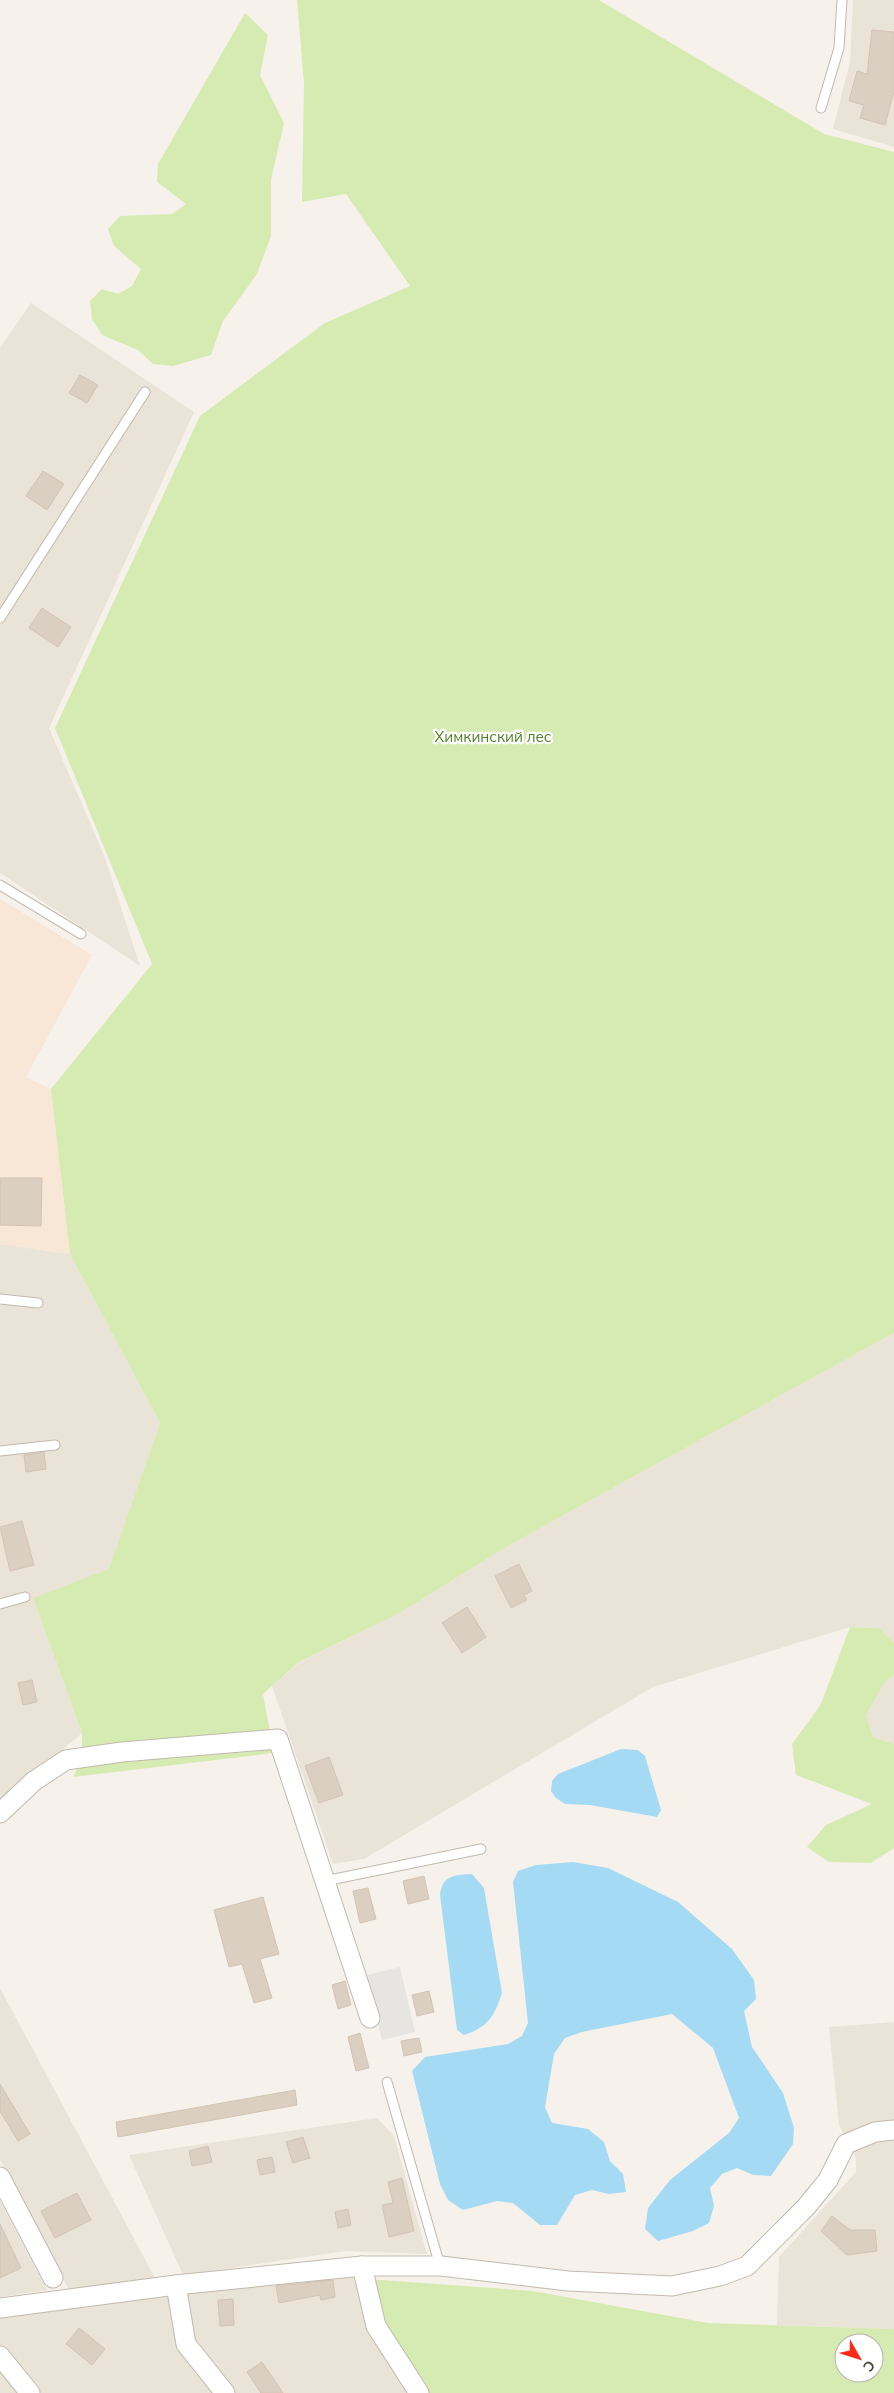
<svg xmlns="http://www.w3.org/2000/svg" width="894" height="2393" font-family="Mulish,sans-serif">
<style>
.residential{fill:#eae3d8}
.commercial{fill:#f8e7d6}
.green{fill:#d6ebb2;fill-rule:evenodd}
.parking{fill:#e7e5e2}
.water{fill:#a5daf4}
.building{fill:#dbcfc2;stroke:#d3c4b2}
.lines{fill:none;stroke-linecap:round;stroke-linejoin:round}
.lane-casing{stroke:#c2b9ac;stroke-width:11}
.street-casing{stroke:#c2b9ac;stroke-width:21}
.lane{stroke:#fff;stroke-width:9}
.street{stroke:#fff;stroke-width:19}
.labels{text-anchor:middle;stroke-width:4.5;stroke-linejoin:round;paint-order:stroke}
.park-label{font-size:15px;fill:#508027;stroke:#fff}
</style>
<rect width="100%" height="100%" fill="#f6f2eb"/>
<g class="residential">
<polygon points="853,0 894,0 894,147 833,129 850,62"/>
<polygon points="31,303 194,412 49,728 104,855 140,966 0,873 0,348"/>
<polygon points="0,1244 70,1254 160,1423 109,1570 33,1598 82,1733 0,1803"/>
<polygon points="894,1333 894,1643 879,1628 850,1627 653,1687 364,1859 333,1864 272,1686 300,1662 396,1615 513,1543"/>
<polygon points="894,1675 894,1744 873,1737 866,1715 885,1682"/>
<polygon points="0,1988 155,2278 69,2290 0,2160"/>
<polygon points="894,2022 894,2329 777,2325 779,2257 856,2172 856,2158 839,2125 829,2027"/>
<polygon points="377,2118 394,2136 427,2254 346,2251 183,2275 129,2155"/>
<polygon points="0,2201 47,2290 0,2297"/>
<polygon points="336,2275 354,2278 371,2328 419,2393 0,2393 0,2318"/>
</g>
<polygon class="commercial" points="0,899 92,955 26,1077 51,1089 70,1254 0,1244"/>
<g class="green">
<polygon points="297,0 599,0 824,134 894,152 894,1333 513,1543 396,1615 299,1662 263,1694 274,1753 73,1777 82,1758 82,1733 33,1598 109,1569 160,1423 70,1254 51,1089 152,964 55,728 200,416 325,323 410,286 346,194 302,202 304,84"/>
<polygon points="245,13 268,35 260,75 284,123 271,180 271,236 257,274 223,321 211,355 173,366 153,364 138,350 102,335 92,319 90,301 102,289 118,294 132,286 141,269 114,246 108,229 120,216 172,214 186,204 157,182 158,164"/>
<polygon points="850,1627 879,1628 894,1643 894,1675 885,1682 866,1715 873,1737 894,1744 894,1848 871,1863 829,1862 807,1847 826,1825 872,1804 796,1775 792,1744 821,1704"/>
<path d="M354,2278L533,2291L708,2323L894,2329V2393H419L371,2328ZM844,2343H874V2373H844Z"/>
</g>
<polygon class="parking" points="400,1967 415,2032 382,2040 366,1975"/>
<g class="water">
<polygon points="621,1749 638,1750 645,1756 661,1810 657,1817 590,1805 565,1804 556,1798 551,1791 552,1781 558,1774"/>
<polygon points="573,1862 608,1868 678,1902 732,1949 754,1980 756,1999 744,2011 752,2047 783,2093 794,2128 793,2144 771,2176 753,2175 737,2168 722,2174 710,2188 714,2206 709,2223 693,2231 658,2241 645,2229 648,2208 670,2180 729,2133 739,2118 713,2048 672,2014 582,2032 565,2038 554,2054 545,2107 552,2123 588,2129 604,2142 610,2161 623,2174 626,2192 609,2194 592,2190 575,2195 557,2225 540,2225 513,2203 497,2201 463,2210 448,2200 440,2184 412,2071 425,2057 508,2044 522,2036 528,2023 513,1882 518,1871 536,1865"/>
<path d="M472,1874L484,1888L502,1993C494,2017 488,2027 464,2035L457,2030L440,1895C442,1875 455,1875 472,1874Z"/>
</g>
<g class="building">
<polygon points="872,30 894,32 894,92 885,125 860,118 864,105 849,101 857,71 867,74"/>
<polygon points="80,375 98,385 87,403 69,393"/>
<polygon points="43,471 64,484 47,510 26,496"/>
<polygon points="42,608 71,627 58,647 29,628"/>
<polygon points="0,1178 42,1178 41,1226 0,1225"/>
<polygon points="44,1452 46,1469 26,1472 24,1455"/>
<polygon points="22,1521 34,1565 10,1571 0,1527"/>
<polygon points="519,1564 532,1591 524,1595 527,1600 511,1608 495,1576"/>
<polygon points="467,1607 486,1637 462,1653 442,1623"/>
<polygon points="32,1680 37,1702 23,1705 18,1683"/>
<polygon points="329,1757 343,1795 319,1803 305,1766"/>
<polygon points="424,1876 429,1899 408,1904 403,1881"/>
<polygon points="368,1888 376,1919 360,1923 353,1891"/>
<polygon points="263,1897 279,1954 260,1959 272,1998 254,2003 242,1964 229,1967 214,1910"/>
<polygon points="345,1981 351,2005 338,2009 332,1985"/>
<polygon points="429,1991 434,2012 417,2016 412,1995"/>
<polygon points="360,2033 369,2068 356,2071 348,2037"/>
<polygon points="419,2038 422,2052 404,2056 401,2041"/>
<polygon points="0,2084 30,2134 18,2141 0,2111"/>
<polygon points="295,2090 297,2105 118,2137 116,2122"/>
<polygon points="303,2137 310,2158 293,2163 286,2142"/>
<polygon points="208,2146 212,2162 192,2166 189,2151"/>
<polygon points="272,2157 275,2172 260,2175 257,2160"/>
<polygon points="402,2178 414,2231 389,2237 382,2205 393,2203 388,2182"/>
<polygon points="77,2193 91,2220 55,2238 41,2211"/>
<polygon points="348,2209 351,2225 338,2228 335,2212"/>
<polygon points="832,2216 850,2230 875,2230 877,2251 847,2255 821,2231"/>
<polygon points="0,2224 21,2268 0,2278"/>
<polygon points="333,2280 335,2297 321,2300 320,2295 279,2303 276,2286"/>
<polygon points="233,2299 234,2325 220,2326 218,2300"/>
<polygon points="79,2328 105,2349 92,2365 66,2344"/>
<polygon points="262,2362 283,2393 261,2393 247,2372"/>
</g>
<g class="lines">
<defs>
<g id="lane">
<polyline points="821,108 839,48 842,0"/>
<polyline points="0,618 145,392"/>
<polyline points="0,885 81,934"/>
<polyline points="0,1299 38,1303"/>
<polyline points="0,1451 55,1445"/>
<polyline points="0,1604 25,1597"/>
<polyline points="325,1881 481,1849"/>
<polyline points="387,2082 440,2266"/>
</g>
<g id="street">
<polyline points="0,1813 34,1781 66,1760 122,1752 278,1739 370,2018"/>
<polyline points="0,2177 53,2278"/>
<polyline points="362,2266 376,2326 419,2393"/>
<polyline points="176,2285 186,2344 225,2393"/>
<polyline points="0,2308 176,2285 362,2266 441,2266 568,2281 672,2286 720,2276 747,2266 806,2207 828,2180 846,2144 875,2132 894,2130"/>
<polyline points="0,2356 30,2393"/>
</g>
</defs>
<use href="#lane" class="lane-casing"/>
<use href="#street" class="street-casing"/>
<use href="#lane" class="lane"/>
<use href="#street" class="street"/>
</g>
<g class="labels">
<g class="park-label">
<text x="493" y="742">Химкинский лес</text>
</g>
</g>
<g transform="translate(859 2358) rotate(129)"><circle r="24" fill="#ffffff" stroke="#b7b3af"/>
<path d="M0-4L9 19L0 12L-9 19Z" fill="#ff2918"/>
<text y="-8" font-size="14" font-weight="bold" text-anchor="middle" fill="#4b4238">С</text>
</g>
</svg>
